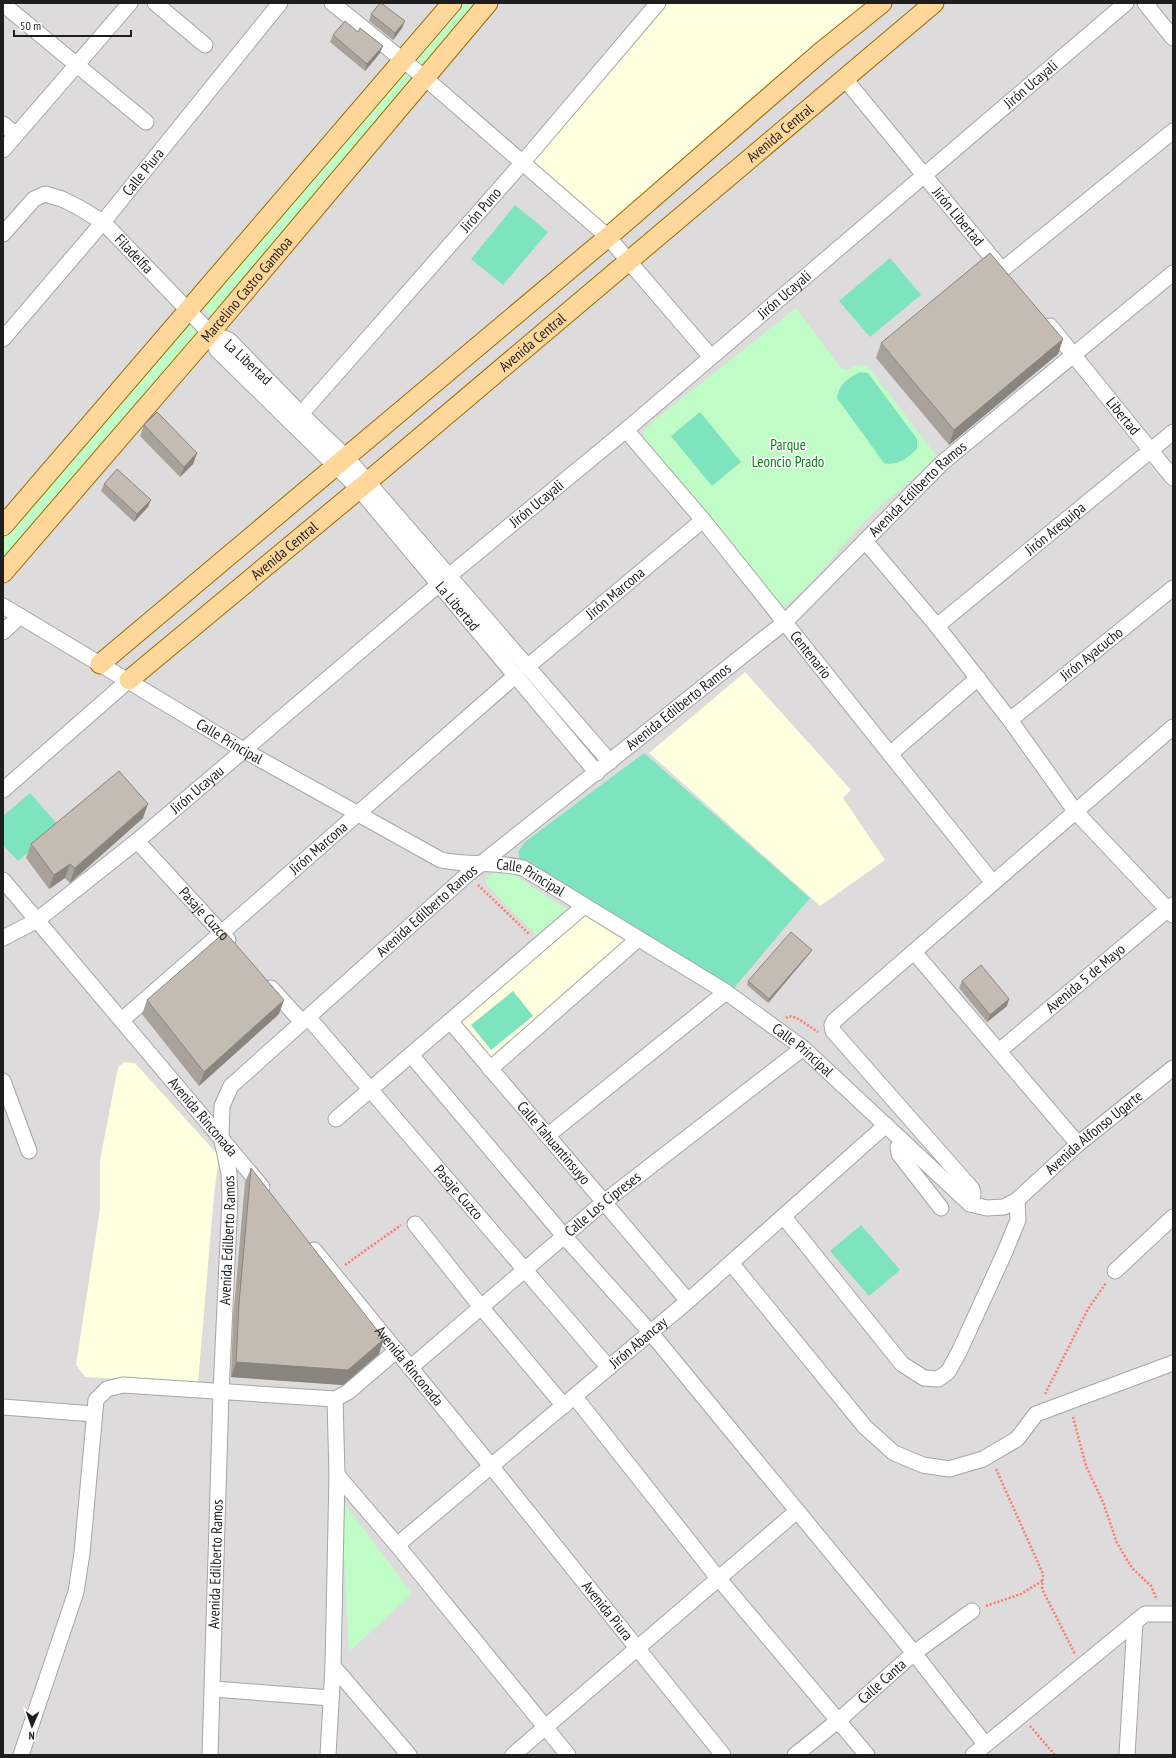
<svg xmlns="http://www.w3.org/2000/svg" width="1176" height="1758" font-family="'PT Sans Narrow',sans-serif">
<style>
.residential{fill:#dddbdb}
.education{fill:#feffde}
.park{fill:#bffcc6}
.pitch{fill:#7ee3bf}
.lines{fill:none;stroke-linecap:round;stroke-linejoin:round}
.minor-casing{stroke:#a5a5a5;stroke-width:17}
.major-casing{stroke:#996b00;stroke-width:21}
.path{stroke:#ff7b66;stroke-width:2.5;stroke-dasharray:2 2;stroke-linecap:butt}
.minor{stroke:#fff;stroke-width:15}
.major{stroke:#ffd79a;stroke-width:19}
.wall{fill:#a9a29a}
.shaded-wall{fill:#89847d}
.building{fill:#c4bcb3;stroke:#89847d}
.labels{text-anchor:middle;stroke-width:3.5;stroke-linejoin:round;paint-order:stroke}
.street-label{font-size:15px;fill:#1e1e1e;stroke:#fff}
.park-label{font-size:15px;fill:#068315;stroke:#fff}
</style>
<rect width="100%" height="100%" fill="#f0ece4"/>
<rect class="residential" x="3" y="3" width="1170" height="1752"/>
<g class="education">
<polygon points="658,3 885,3 606,235 525,159"/>
<polygon points="745,672 851,790 843,798 885,860 820,906 649,753"/>
<polygon points="584,915 626,942 490,1060 456,1023"/>
<polygon points="125,1062 135,1063 219,1156 214,1195 198,1383 85,1377 76,1365 100,1209 100,1160 116,1077 119,1066"/>
</g>
<g class="park">
<polygon points="456,3 481,3 426,68 412,61"/>
<polygon points="401,68 416,76 218,315 212,316 202,308"/>
<path d="M796,308L841,368L849,370L855,366L864,365L872,371L938,458C914,478 888,498 866,520C836,550 818,582 782,608L646,441L643,432L653,421Z"/>
<polygon points="190,319 200,333 3,564 3,534"/>
<polygon points="497,869 505,869 570,911 539,938 486,884 486,879"/>
<polygon points="341,1499 412,1594 349,1652"/>
</g>
<g class="pitch">
<polygon points="515,205 548,232 503,285 471,259"/>
<polygon points="890,258 921,295 870,337 839,301"/>
<path d="M860,372L868,373L917,439V449C908,458 897,466 884,463L837,398C839,384 848,378 860,372Z"/>
<polygon points="700,412 741,462 712,486 671,436"/>
<polygon points="644,753 810,898 734,988 520,859 518,852 525,842"/>
<polygon points="30,793 59,826 18,861 3,845 3,816"/>
<polygon points="513,991 533,1016 491,1050 471,1025"/>
<polygon points="861,1225 900,1270 869,1296 830,1251"/>
</g>
<g class="lines">
<defs>
<g id="minor">
<polyline points="155,3 205,45"/>
<polyline points="332,3 425,78 608,237 711,357"/>
<polyline points="1145,3 1173,38"/>
<polyline points="3,4 146,122"/>
<path id="s1" d="M845,79L1002,270"/>
<polyline points="3,124 16,135"/>
<polyline points="3,150 130,3"/>
<path id="s2" d="M3,234L34,199L45,194L62,199L78,207L103,222L210,333L217,350L359,489L597,773"/>
<polyline points="1002,270 1173,131"/>
<path id="s3" d="M1050,326L1173,478"/>
<polyline points="210,333 229,340 301,414 347,458 610,762"/>
<path id="s4" d="M3,339L103,222L280,3"/>
<path id="s5" d="M301,414L523,162L658,3"/>
<path id="s6" d="M626,430L703,520L993,883"/>
<polyline points="865,541 937,626 1010,720 1075,811 1173,915"/>
<path id="s7" d="M3,606L245,751L441,860C470,866 494,861 523,868L726,992L803,1048L970,1204L987,1208L1004,1207L1017,1200L1078,1144L1173,1068"/>
<path id="s8" d="M937,626L1173,432"/>
<polyline points="3,632 20,616"/>
<path id="s9" d="M527,667L703,520"/>
<path id="s10" d="M1010,720L1173,588"/>
<polyline points="890,754 978,678"/>
<polyline points="3,790 129,680"/>
<path id="s11" d="M137,841L228,940"/>
<path id="s12" d="M3,880L262,1187"/>
<path id="s13" d="M3,938L36,921L137,841L439,584L626,430L1126,3"/>
<polyline points="914,952 1078,1144"/>
<polyline points="271,988 302,1022"/>
<path id="s14" d="M308,1017L609,1368"/>
<path id="s15" d="M122,1020L515,676"/>
<path id="s16" d="M450,1021L688,1301"/>
<path id="s17" d="M999,1051L1173,905"/>
<polyline points="411,1055 564,1236 651,1333 914,1653 985,1744"/>
<polyline points="490,1069 638,939"/>
<polyline points="3,1081 29,1151"/>
<polyline points="336,1119 584,906"/>
<polyline points="547,1136 726,992"/>
<polyline points="902,1140 898,1147 899,1154 941,1208"/>
<polyline points="970,1204 973,1194 972,1189 833,1031 832,1025 834,1021 1173,727"/>
<polyline points="784,1217 902,1364 924,1378 938,1379 948,1372 959,1352 1004,1254 1018,1220 1017,1200"/>
<polyline points="415,1224 481,1307 564,1406"/>
<path id="s18" d="M314,1250L491,1466L723,1755"/>
<polyline points="731,1263 865,1427 894,1453 923,1465 949,1469 983,1459 1017,1439 1036,1414 1173,1363"/>
<polyline points="1115,1271 1173,1217"/>
<path id="s19" d="M410,1368L604,1202L803,1048"/>
<polyline points="575,1397 714,1573 867,1755"/>
<polyline points="3,1407 94,1414"/>
<polyline points="337,1475 397,1545 568,1755"/>
<path id="s20" d="M397,1545L688,1301L886,1125"/>
<polyline points="333,1666 409,1755"/>
<polyline points="213,1689 331,1698"/>
<polyline points="21,1755 76,1592 82,1553 96,1400 107,1389 123,1385 335,1399 348,1392 396,1351"/>
<path id="s21" d="M210,1755L221,1392L230,1198L229,1173L221,1136L222,1106L231,1086L468,874L785,622L942,463L1173,273"/>
<polyline points="328,1755 333,1666 337,1475 335,1399"/>
<polyline points="513,1755 797,1511"/>
<path id="s22" d="M795,1755L839,1720L914,1653L972,1611"/>
<polyline points="973,1755 1145,1614 1173,1614"/>
<polyline points="1127,1755 1135,1622"/>
</g>
<g id="major">
<polyline points="3,526 452,3"/>
<path id="s23" d="M3,573L210,333L488,3"/>
<polyline points="100,664 608,237 821,52 882,3"/>
<path id="s24" d="M129,680L359,489L934,3"/>
</g>
</defs>
<use href="#minor" class="minor-casing"/>
<use href="#major" class="major-casing"/>
<g class="path">
<polyline points="478,885 529,934"/>
<polyline points="786,1018 789,1016 797,1018 818,1032"/>
<polyline points="345,1265 401,1225"/>
<polyline points="1045,1394 1088,1309 1106,1283"/>
<polyline points="1073,1417 1086,1466 1103,1502 1117,1543 1132,1568 1151,1586 1157,1600"/>
<polyline points="996,1469 1043,1574 1042,1589 1075,1654"/>
<polyline points="986,1606 1021,1594 1042,1581"/>
<polyline points="1030,1726 1055,1755"/>
</g>
<use href="#minor" class="minor"/>
<use href="#major" class="major"/>
</g>
<g class="wall">
<polygon points="371,14 402,28 393,40 369,21"/>
<polygon points="358,32 380,53 365,71 330,42 333,35"/>
<polygon points="1063,339 1058,354 949,445 876,358 881,343"/>
<polygon points="144,425 197,453 193,464 180,477 140,436"/>
<polygon points="104,484 148,507 134,522 101,491"/>
<polygon points="143,818 70,883 65,878 49,889 26,858 31,844"/>
<polygon points="812,950 810,953 768,1003 747,985 748,981"/>
<polygon points="962,981 1007,1006 987,1022 959,988"/>
<polygon points="147,1000 279,1014 199,1086 142,1014"/>
<polygon points="251,1168 379,1354 343,1385 231,1377 233,1319 245,1182"/>
</g>
<g class="shaded-wall">
<polygon points="405,21 402,28 393,40 395,33"/>
<polygon points="383,46 380,53 365,71 367,64"/>
<polygon points="1063,339 1058,354 949,445 954,430"/>
<polygon points="197,453 193,464 180,477 184,467"/>
<polygon points="151,500 148,507 134,522 137,514"/>
<polygon points="148,804 143,818 70,883 75,868"/>
<polygon points="70,864 65,878 49,889 54,875"/>
<polygon points="812,950 810,953 768,1003 769,999"/>
<polygon points="1009,999 1007,1006 987,1022 990,1015"/>
<polygon points="284,1000 279,1014 199,1086 204,1072"/>
<polygon points="384,1339 379,1354 343,1385 231,1377 236,1362"/>
</g>
<g class="building">
<polygon points="380,3 381,3 405,21 395,33 371,14"/>
<polygon points="345,21 358,32 360,28 383,46 367,64 333,35"/>
<polygon points="990,253 1063,339 954,430 881,343"/>
<polygon points="157,412 197,453 184,467 144,425"/>
<polygon points="117,469 151,500 137,514 104,484"/>
<polygon points="119,771 148,804 75,868 70,864 54,875 31,844"/>
<polygon points="225,932 284,1000 204,1072 147,1000"/>
<polygon points="791,932 812,950 769,999 748,981"/>
<polygon points="981,965 1009,999 990,1015 962,981"/>
<polygon points="251,1168 384,1339 348,1370 236,1362 239,1304"/>
</g>
<g class="labels">
<g class="street-label">
<text dy="5" stroke="none"><textPath href="#s13" startOffset="1337">Jirón Ucayali</textPath></text>
<text dy="5" stroke="none"><textPath href="#s24" startOffset="850">Avenida Central</textPath></text>
<text dy="5" stroke="none"><textPath href="#s4" startOffset="218">Calle Piura</textPath></text>
<text dy="5" stroke="none"><textPath href="#s5" startOffset="272">Jirón Puno</textPath></text>
<text dy="5" stroke="none"><textPath href="#s1" startOffset="178">Jirón Libertad</textPath></text>
<text dy="5" stroke="none"><textPath href="#s2" startOffset="168">Filadelfia</textPath></text>
<text dy="5" stroke="none"><textPath href="#s23" startOffset="374">Marcelino Castro Gamboa</textPath></text>
<text dy="5" stroke="none"><textPath href="#s13" startOffset="1013">Jirón Ucayali</textPath></text>
<text dy="5" stroke="none"><textPath href="#s24" startOffset="526">Avenida Central</textPath></text>
<text transform="translate(248 362) rotate(43)" y="5">La Libertad</text>
<text dy="5" stroke="none"><textPath href="#s3" startOffset="116">Libertad</textPath></text>
<text dy="5" stroke="none"><textPath href="#s21" startOffset="1583">Avenida Edilberto Ramos</textPath></text>
<text dy="5" stroke="none"><textPath href="#s13" startOffset="689">Jirón Ucayali</textPath></text>
<text dy="5" stroke="none"><textPath href="#s8" startOffset="153">Jirón Arequipa</textPath></text>
<text dy="5" stroke="none"><textPath href="#s24" startOffset="202">Avenida Central</textPath></text>
<text dy="5" stroke="none"><textPath href="#s9" startOffset="115">Jirón Marcona</textPath></text>
<text dy="5" stroke="none"><textPath href="#s2" startOffset="648">La Libertad</textPath></text>
<text dy="5" stroke="none"><textPath href="#s10" startOffset="105">Jirón Ayacucho</textPath></text>
<text dy="5" stroke="none"><textPath href="#s6" startOffset="291">Centenario</textPath></text>
<text dy="5" stroke="none"><textPath href="#s21" startOffset="1259">Avenida Edilberto Ramos</textPath></text>
<text dy="5" stroke="none"><textPath href="#s7" startOffset="264">Calle Principal</textPath></text>
<text dy="5" stroke="none"><textPath href="#s13" startOffset="245">Jirón Ucayau</textPath></text>
<text dy="5" stroke="none"><textPath href="#s15" startOffset="261">Jirón Marcona</textPath></text>
<text dy="5" stroke="none"><textPath href="#s7" startOffset="599">Calle Principal</textPath></text>
<text dy="5" stroke="none"><textPath href="#s21" startOffset="935">Avenida Edilberto Ramos</textPath></text>
<text dy="5" stroke="none"><textPath href="#s11" startOffset="99">Pasaje Cuzco</textPath></text>
<text dy="5" stroke="none"><textPath href="#s17" startOffset="113">Avenida 5 de Mayo</textPath></text>
<text dy="5" stroke="none"><textPath href="#s7" startOffset="923">Calle Principal</textPath></text>
<text dy="5" stroke="none"><textPath href="#s12" startOffset="310">Avenida Rinconada</textPath></text>
<text dy="5" stroke="none"><textPath href="#s7" startOffset="1302">Avenida Alfonso Ugarte</textPath></text>
<text dy="5" stroke="none"><textPath href="#s16" startOffset="160">Calle Tahuantinsuyo</textPath></text>
<text dy="5" stroke="none"><textPath href="#s14" startOffset="231">Pasaje Cuzco</textPath></text>
<text dy="5" stroke="none"><textPath href="#s19" startOffset="253">Calle Los Cipreses</textPath></text>
<text dy="5" stroke="none"><textPath href="#s21" startOffset="515">Avenida Edilberto Ramos</textPath></text>
<text dy="5" stroke="none"><textPath href="#s20" startOffset="315">Jirón Abancay</textPath></text>
<text dy="5" stroke="none"><textPath href="#s18" startOffset="150">Avenida Rinconada</textPath></text>
<text dy="5" stroke="none"><textPath href="#s21" startOffset="191">Avenida Edilberto Ramos</textPath></text>
<text dy="5" stroke="none"><textPath href="#s18" startOffset="465">Avenida Piura</textPath></text>
<text dy="5" stroke="none"><textPath href="#s22" startOffset="114">Calle Canta</textPath></text>
</g>
<g class="park-label">
<text x="788" y="450">Parque<tspan x="788" dy="17">Leoncio Prado</tspan></text>
</g>
</g>
<rect width="1176" height="1758" fill="none" stroke="#1e1e1e" stroke-width="8"/>
<g transform="translate(32 1726) rotate(182)" stroke="#ffffff" stroke-width="3" paint-order="stroke">
<path d="M0-3L7 15L0 10L-7 15Z" fill="#1e1e1e"/>
<text y="-6" font-size="11" font-weight="bold" text-anchor="middle" fill="#1e1e1e">N</text>
</g>
<path d="M14 30v6h117v-6" fill="none" stroke="#1e1e1e" stroke-width="2"/>
<text x="20" y="30" font-size="12" fill="#1e1e1e" stroke="#ffffff" stroke-width="3" paint-order="stroke">50 m</text>
</svg>
